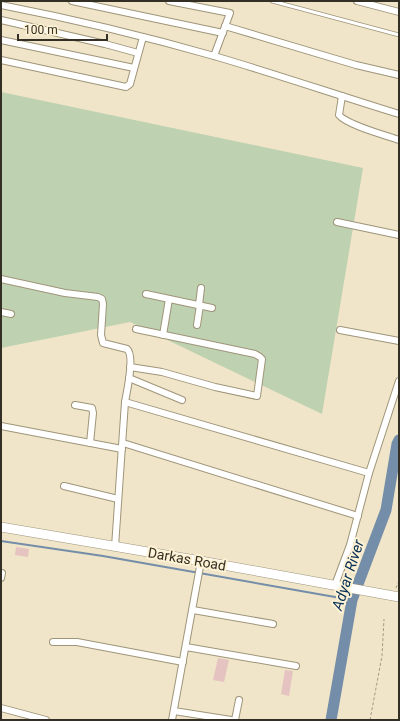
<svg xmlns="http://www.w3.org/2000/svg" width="400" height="721" font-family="Roboto,sans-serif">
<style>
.green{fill:#bed1b1}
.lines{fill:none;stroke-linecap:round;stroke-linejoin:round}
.stream{stroke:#748da8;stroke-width:2}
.river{stroke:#748da8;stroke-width:11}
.building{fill:#e5c3c0}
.lane-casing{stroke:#9f957a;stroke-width:4.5}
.street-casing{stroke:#9f957a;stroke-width:8}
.secondary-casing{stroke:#9f957a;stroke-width:10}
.path{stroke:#a39b85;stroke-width:1;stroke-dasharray:3 2;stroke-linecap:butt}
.lane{stroke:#fff;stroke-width:3}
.street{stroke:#fff;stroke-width:6}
.secondary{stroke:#fff;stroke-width:9}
.labels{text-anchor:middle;stroke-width:4;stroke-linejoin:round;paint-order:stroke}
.street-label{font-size:14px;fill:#332f24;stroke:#fef2d5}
.water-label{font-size:15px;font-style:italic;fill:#062f55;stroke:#fef2d5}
</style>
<rect width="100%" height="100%" fill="#f0e5c8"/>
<polygon class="green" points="1,92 363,168 322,414 130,322 1,348"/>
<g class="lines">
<polyline class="stream" points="1,541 103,556 352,600"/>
<polyline class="river" points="331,720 352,600 386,510 397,444 399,440"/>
</g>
<g class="building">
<polygon points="16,547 29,549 28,557 15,555"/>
<polygon points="218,658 229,660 224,682 213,680"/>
<polygon points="285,670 293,671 289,696 281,694"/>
</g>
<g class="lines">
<defs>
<polyline id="lane" points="272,1 399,35"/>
<g id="street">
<polyline points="72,1 223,33"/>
<polyline points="169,1 230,13 214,56"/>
<polyline points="357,1 399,12"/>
<path d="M1,5C73,19 144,36 214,56C276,74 337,95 399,114"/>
<polyline points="1,20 105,44 138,53"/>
<polyline points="225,26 356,65 399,75"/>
<polyline points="1,40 134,68"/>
<polyline points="1,60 126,87 130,84 143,37"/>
<path d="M342,96L339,115C347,125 385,135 399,140"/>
<polyline points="337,222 399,235"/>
<path d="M1,279L65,293L98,297L102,299L103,304L101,335L103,343L127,349C135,356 127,391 125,402L115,547"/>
<polyline points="146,294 212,308"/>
<polyline points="199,305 201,288"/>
<polyline points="1,312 11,314"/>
<polyline points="197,325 200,305"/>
<polyline points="340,330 399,341"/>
<polyline points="163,335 169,299"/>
<polyline points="130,367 162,372 215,387 257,396 262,359 260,357 255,354 136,329"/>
<polyline points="129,378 182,400"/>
<polyline points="125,402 369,473"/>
<polyline points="75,405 92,408 93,413 90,443"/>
<polyline points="1,426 122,449"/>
<polyline points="123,443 358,516"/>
<polyline points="64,486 118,499"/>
<polyline points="1,578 2,573"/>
<polyline points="335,585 350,545 369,473 399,381"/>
<polyline points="193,610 273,624"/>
<polyline points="53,642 77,642 183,662"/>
<polyline points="186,647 296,666"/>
<polyline points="1,708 46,720"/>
<polyline points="174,711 231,720"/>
<polyline points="172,720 201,561"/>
<polyline points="235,720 239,700"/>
</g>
<polyline id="secondary" points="1,527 201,561 399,597"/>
</defs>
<use href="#lane" class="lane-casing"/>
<use href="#street" class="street-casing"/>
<use href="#secondary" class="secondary-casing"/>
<g class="path">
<polyline points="396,588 399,581"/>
<polyline points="370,720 382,656 384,619"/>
</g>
<use href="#lane" class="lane"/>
<use href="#street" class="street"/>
<use href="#secondary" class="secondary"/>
</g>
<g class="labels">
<g class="street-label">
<text transform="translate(187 559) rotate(10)" y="5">Darkas Road</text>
</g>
<g class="water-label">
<text transform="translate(348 575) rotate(-72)" y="5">Adyar River</text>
</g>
</g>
<rect width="400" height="721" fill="none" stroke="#332f24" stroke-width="4"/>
<path d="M18 34v6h89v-6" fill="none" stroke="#332f24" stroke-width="2"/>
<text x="24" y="34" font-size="12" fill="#332f24" stroke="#fef2d5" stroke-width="3" paint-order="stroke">100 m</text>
</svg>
